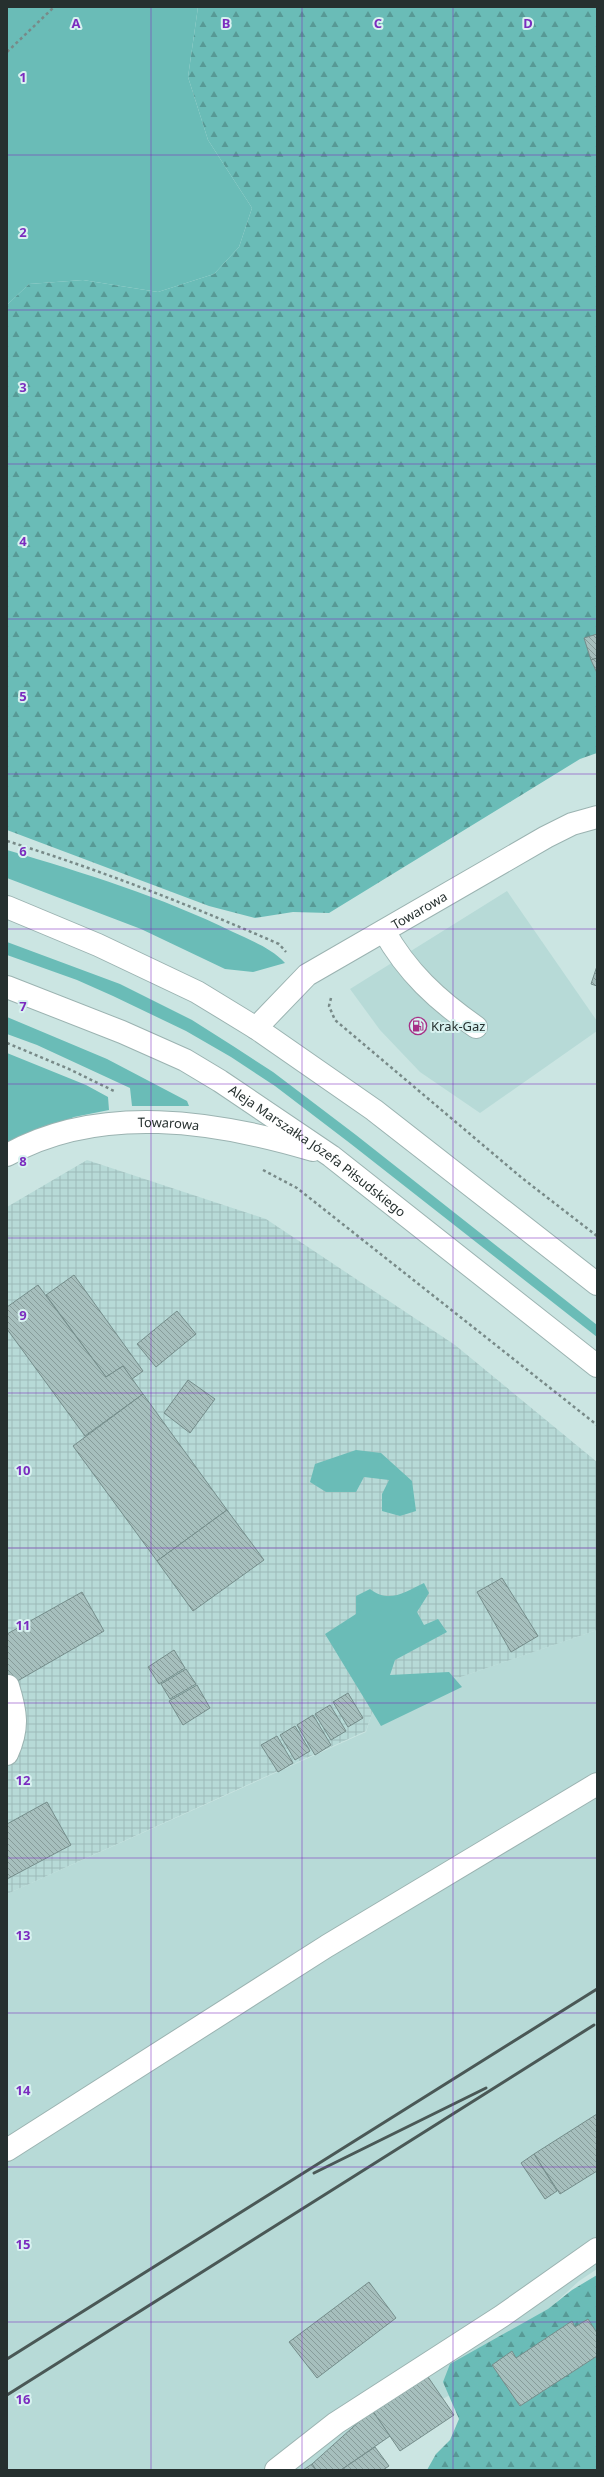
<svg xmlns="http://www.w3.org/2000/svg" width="604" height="2477" font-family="'Noto Sans',sans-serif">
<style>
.built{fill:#b7dad7}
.industrial{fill:url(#industrial-grid)}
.grass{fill:#6abcb7}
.forest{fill:url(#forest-firs)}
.building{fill:url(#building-back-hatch);stroke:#758d8b}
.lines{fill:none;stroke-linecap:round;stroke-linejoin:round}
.minor-casing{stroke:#9bb3b1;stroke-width:24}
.path{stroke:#788a88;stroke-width:2.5;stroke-dasharray:3 3;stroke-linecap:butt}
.minor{stroke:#fff;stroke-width:22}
.rail{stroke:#4a5856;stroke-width:3}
.grid{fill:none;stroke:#7b2cbf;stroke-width:1;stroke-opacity:0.55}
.labels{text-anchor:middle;stroke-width:4;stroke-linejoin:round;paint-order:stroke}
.street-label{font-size:13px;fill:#26302f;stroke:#d8f2f0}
.poi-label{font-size:13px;fill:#26302f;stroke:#d8f2f0;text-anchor:start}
.grid-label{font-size:13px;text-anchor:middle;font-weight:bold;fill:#7b2cbf;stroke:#d8f2f0;stroke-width:4;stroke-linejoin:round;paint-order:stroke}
</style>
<defs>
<pattern id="industrial-grid" width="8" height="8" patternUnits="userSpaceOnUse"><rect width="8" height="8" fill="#b7dad7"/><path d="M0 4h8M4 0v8" fill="none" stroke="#9dbbb9"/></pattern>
<pattern id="forest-firs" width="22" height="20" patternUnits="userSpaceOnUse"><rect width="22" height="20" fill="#6abcb7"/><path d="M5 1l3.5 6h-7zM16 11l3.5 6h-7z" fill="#579995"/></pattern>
<pattern id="building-back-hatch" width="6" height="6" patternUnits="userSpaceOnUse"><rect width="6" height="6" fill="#a6bfbd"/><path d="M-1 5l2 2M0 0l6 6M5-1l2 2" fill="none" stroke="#879c9a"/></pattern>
</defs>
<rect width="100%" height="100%" fill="#cbe5e2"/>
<g class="built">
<polygon points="507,891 597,1021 597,1031 480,1113 420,1072 380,1030 350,989"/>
<polygon points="597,1630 597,2269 579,2281 462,2389 303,2470 7,2470 7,1894 366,1732 374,1707"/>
</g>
<polygon class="industrial" points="87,1160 266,1219 455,1345 597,1462 597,1630 374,1707 366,1731 7,1894 7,1207"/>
<g class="grass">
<polygon points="7,7 198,7 188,77 208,140 252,208 239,247 214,274 158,292 83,280 29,284 7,305"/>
<path d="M7,850C84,873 162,897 233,932C252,941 271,948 285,963L253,972L225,969L141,929L7,878Z"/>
<polygon points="7,942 120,984 192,1020 233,1046 273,1072 356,1135 597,1325 597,1337 351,1144 275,1086 231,1057 186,1031 113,996 77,980 7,955"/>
<polygon points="7,1017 107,1059 187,1101 189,1106 132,1106 130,1088 37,1045 7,1034"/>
<polygon points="7,1053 86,1085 108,1097 109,1110 74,1117 7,1146"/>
<polygon points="356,1450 381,1453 412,1481 416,1511 400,1516 382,1511 382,1494 389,1480 364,1477 356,1492 326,1492 310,1482 315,1464"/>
<path d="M424,1583L429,1593L417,1612L424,1625L438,1619L447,1632L395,1660L390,1675L449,1672L462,1687L381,1726L325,1634L356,1614V1596L370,1589C389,1604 405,1592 424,1583Z"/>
</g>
<g class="forest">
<polygon points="198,7 597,7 597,753 580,759 329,913 293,912 255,918 209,906 7,830 7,305 29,284 83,280 158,292 214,274 239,247 252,208 208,140 188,77"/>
<polygon points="597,2275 597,2470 427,2470 436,2454 450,2440 459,2419 443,2382 450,2364 548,2309 572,2290"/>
</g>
<g class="building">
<polygon points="597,634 597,658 591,660 584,638"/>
<polygon points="597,658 597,673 591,660"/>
<polygon points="597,966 597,986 591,984"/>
<polygon points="74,1275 143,1371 132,1379 123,1366 106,1377 46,1295"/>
<polygon points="38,1285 106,1377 123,1366 143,1394 85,1436 7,1329 7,1307"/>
<polygon points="177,1311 196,1334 156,1367 137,1344"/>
<polygon points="188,1380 215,1399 190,1433 164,1413"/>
<polygon points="143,1394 227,1510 157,1561 73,1446"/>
<polygon points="227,1510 264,1560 193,1611 157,1561"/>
<polygon points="502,1578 538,1636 511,1652 477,1592"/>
<polygon points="82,1592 104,1631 7,1687 7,1634"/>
<polygon points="174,1650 185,1668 159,1684 148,1667"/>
<polygon points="186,1669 196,1684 170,1699 161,1684"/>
<polygon points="197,1685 210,1708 183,1725 169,1701"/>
<polygon points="348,1693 363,1718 348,1727 333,1702"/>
<polygon points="330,1705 346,1731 331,1740 315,1714"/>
<polygon points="313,1715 331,1745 315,1755 297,1725"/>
<polygon points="295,1726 310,1751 295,1760 280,1735"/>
<polygon points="277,1736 293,1763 278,1772 261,1745"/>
<polygon points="47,1802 71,1845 7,1879 7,1824"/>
<polygon points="597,2114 597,2171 560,2194 534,2154"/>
<polygon points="534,2154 557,2191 545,2199 521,2163"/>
<polygon points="369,2282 396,2318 317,2378 289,2342"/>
<polygon points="588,2319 597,2333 597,2356 520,2406 492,2365 512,2351 516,2358 572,2321 575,2327"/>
<polygon points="426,2374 454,2415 400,2451 372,2410"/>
<polygon points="372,2410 390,2436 341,2470 316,2470 312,2464"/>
<polygon points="375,2447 389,2466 383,2470 341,2470"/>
<polygon points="312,2464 316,2470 303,2470"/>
</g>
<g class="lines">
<defs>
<g id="minor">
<polyline points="7,907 98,945 197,992 256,1028 374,1110 597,1284"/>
<path d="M384,931C407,972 437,1000 476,1027"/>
<path id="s1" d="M7,987L122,1032L185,1060L220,1081L331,1156L597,1366"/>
<path id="s2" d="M256,1028L307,975L546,837L572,824L597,817"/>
<path id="s3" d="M7,1155C100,1103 216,1121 313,1150"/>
<path d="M7,1754C19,1728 16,1712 8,1686"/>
<polyline points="7,2150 327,1946 597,1784"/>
<polyline points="276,2470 336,2423 502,2316 597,2249"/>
</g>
</defs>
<use href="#minor" class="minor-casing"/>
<g class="path">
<polyline points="7,52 54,7"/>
<path d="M7,841C100,870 190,905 279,944L286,952"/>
<polyline points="331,998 329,1006 335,1020 522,1178 597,1236"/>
<polyline points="7,1043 69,1069 116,1092"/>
<polyline points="263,1170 297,1188 597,1425"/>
</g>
<use href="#minor" class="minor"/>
<g class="rail">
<polyline points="314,2173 486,2088"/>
<polyline points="7,2359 597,1989"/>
<polyline points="7,2395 594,2025"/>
</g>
</g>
<path class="grid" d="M151,7V2470M302,7V2470M453,7V2470M7,155H597M7,310H597M7,464H597M7,619H597M7,774H597M7,929H597M7,1084H597M7,1238H597M7,1393H597M7,1548H597M7,1703H597M7,1858H597M7,2013H597M7,2167H597M7,2322H597"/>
<defs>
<symbol id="fuel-ring" viewBox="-11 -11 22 22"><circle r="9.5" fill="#d8f2f0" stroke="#a73087" stroke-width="1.5"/><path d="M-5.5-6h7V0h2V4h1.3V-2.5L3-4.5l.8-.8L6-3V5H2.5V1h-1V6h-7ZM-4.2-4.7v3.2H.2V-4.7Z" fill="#a73087"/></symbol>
</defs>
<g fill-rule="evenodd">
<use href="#fuel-ring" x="408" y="1016" width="20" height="20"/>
</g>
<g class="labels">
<g class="street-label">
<text dy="5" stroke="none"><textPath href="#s2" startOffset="203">Towarowa</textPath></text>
<text dy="5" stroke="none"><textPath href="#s3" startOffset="167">Towarowa</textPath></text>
<text dy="5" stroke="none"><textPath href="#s1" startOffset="353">Aleja Marszałka Józefa Piłsudskiego</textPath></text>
</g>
<g class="poi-label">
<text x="431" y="1031">Krak-Gaz</text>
</g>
</g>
<g class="grid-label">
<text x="76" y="28">A</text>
<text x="226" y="28">B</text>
<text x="378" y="28">C</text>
<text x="528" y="28">D</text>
<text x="23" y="82">1</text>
<text x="23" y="237">2</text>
<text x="23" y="392">3</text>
<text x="23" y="546">4</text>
<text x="23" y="701">5</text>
<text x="23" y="856">6</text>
<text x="23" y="1011">7</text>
<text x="23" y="1166">8</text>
<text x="23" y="1320">9</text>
<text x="23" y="1475">10</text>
<text x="23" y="1630">11</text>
<text x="23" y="1785">12</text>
<text x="23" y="1940">13</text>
<text x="23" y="2095">14</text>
<text x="23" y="2249">15</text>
<text x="23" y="2404">16</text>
</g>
<rect width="604" height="2477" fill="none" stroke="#26302f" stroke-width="16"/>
</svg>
